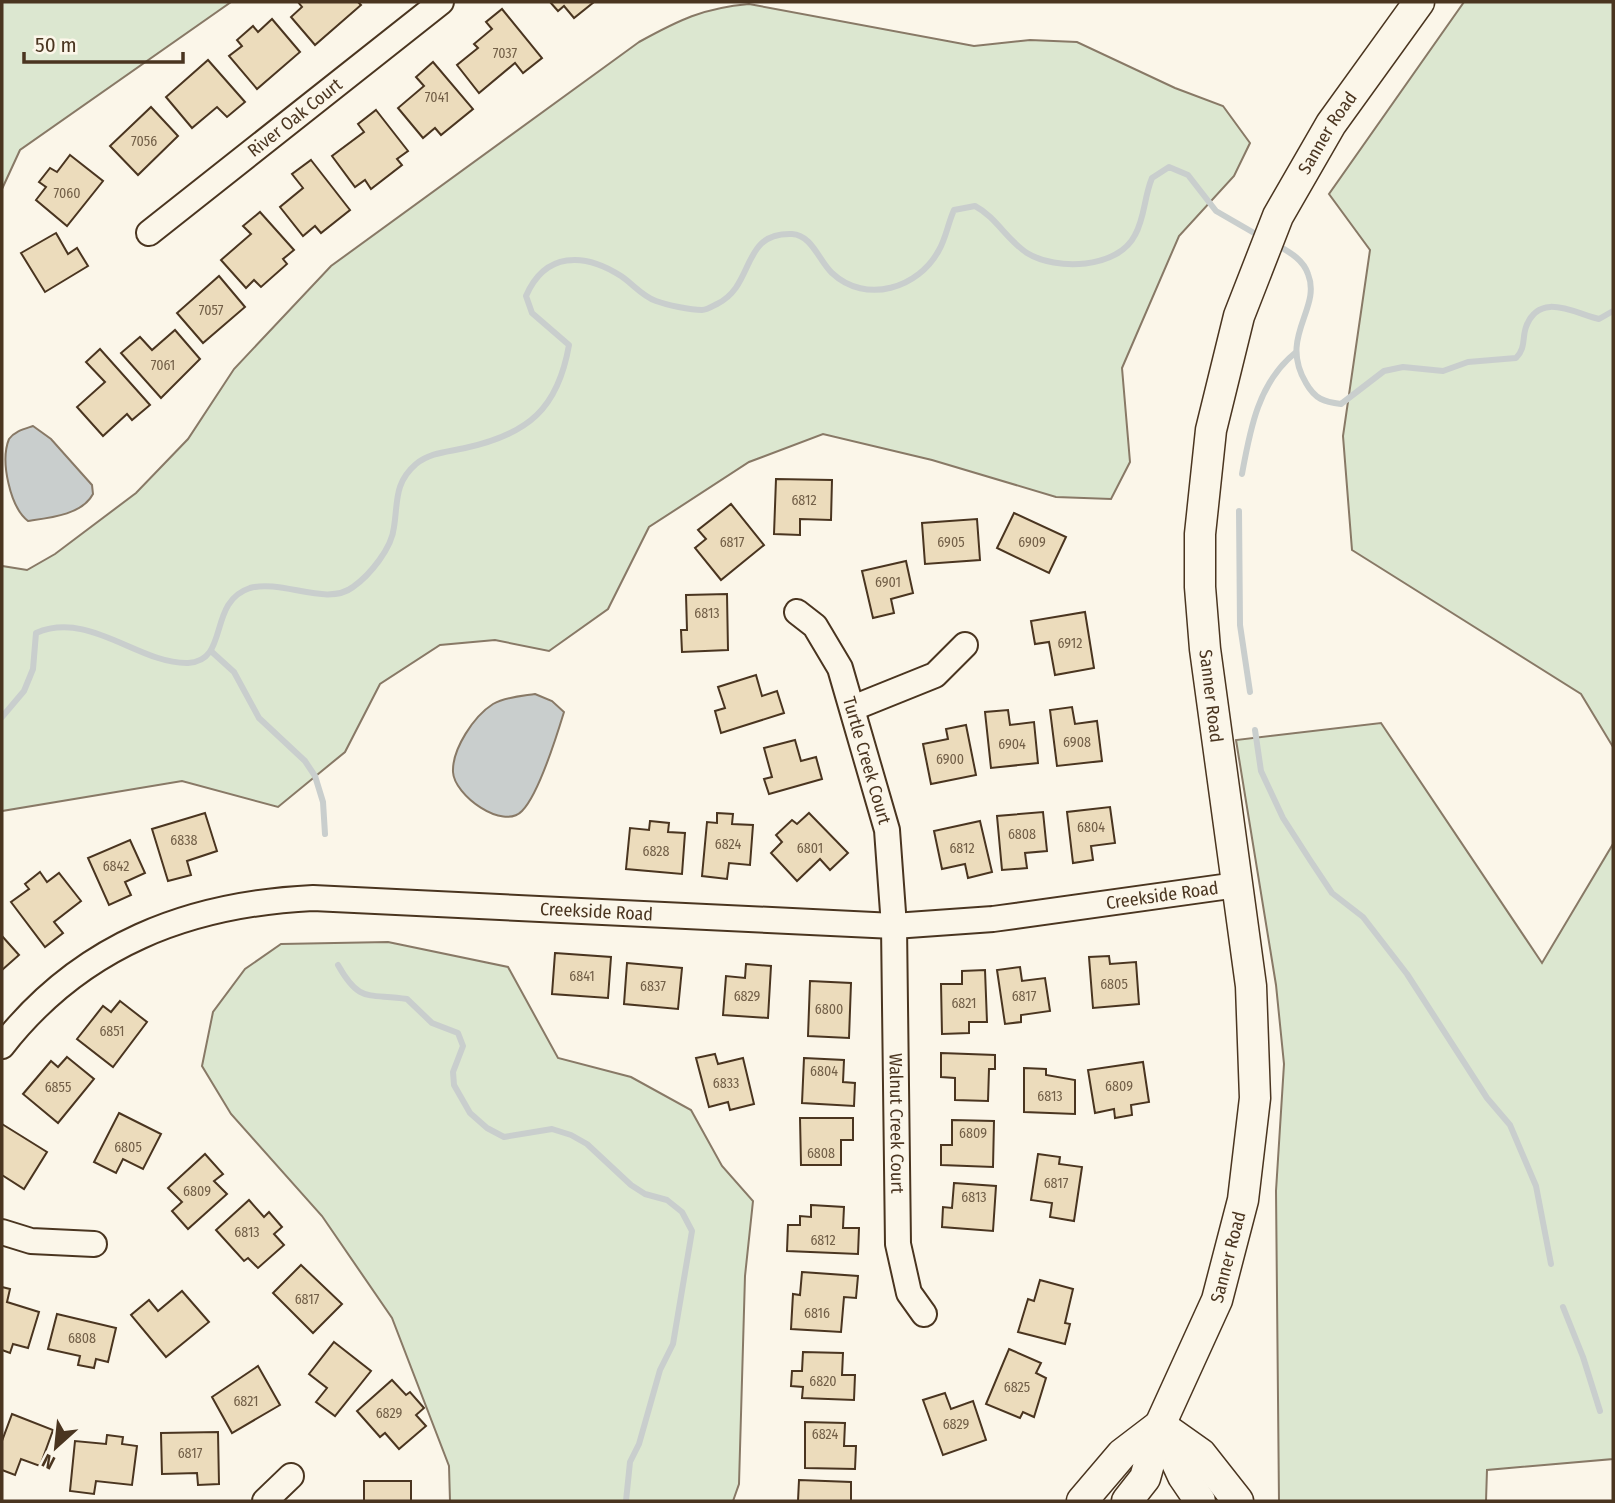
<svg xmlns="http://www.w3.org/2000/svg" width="1615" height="1503" font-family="'Fira Sans Condensed',sans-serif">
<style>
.green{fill:#dce7d0;stroke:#887966;stroke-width:2}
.water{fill:#c9cecd;stroke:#887966;stroke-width:2}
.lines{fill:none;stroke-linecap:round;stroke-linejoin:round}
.stream{stroke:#c9cecd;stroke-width:6}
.building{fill:#ecdcbc;stroke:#4a3520;stroke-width:2}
.minor-casing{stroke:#4a3520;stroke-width:28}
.major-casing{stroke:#4a3520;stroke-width:33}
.minor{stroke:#fbf6e9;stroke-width:24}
.major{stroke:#fbf6e9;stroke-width:30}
.labels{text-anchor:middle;stroke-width:5;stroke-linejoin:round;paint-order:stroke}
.number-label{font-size:14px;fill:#725f47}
.street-label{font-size:18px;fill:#4a3520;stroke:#fbf6e9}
</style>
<rect width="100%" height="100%" fill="#fbf6e9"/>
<g class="green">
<polygon points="2,2 231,2 20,150 2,189"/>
<polygon points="1464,2 1613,2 1613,747 1581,694 1352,550 1343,436 1370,250 1329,194"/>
<path d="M749,4L974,46L1030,40L1077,42L1175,88L1223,106L1250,143L1234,176L1179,236L1122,368L1130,462L1111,499L1056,497L932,460L823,434L749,462L649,527L608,609L549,651L495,640L440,645L380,684L345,752L278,807L182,781L2,811V566L27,570L55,554L136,493L188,439L234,369L331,266L639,42C679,20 703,8 749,4Z"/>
<polygon points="1381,723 1542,963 1613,844 1613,1459 1487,1470 1486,1501 1279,1501 1276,1191 1284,1064 1276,985 1236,740"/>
<polygon points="388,942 508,967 558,1058 631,1077 691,1110 722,1166 753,1201 745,1276 739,1484 733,1501 450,1501 449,1466 392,1318 322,1216 231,1114 202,1066 213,1012 245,969 281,944"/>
</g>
<g class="water">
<path d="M33,426L51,439L92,485L93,494C82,515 49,518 28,521C10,507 0,461 9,439C15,431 24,429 33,426Z"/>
<path d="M535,694L552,701L564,712C557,735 538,795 522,811C503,831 454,795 453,772C452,749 474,716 493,704C505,697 522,696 535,694Z"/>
</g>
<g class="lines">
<g class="stream">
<path d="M1277,245C1289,252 1303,259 1308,274C1322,309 1278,336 1306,383C1315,399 1324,402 1341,404L1384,371L1403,367L1443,371L1468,362L1516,358C1526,348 1522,338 1526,327C1539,291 1574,313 1599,319L1613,311"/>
<path d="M1242,474C1250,430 1258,383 1295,353"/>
<polyline points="1239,511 1240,625 1250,692"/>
<polyline points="212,652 234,672 259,718 305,761 315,776 323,802 325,834"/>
<path d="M2,717L24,691L33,669L36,633C90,610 138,664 188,663C230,661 207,602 250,588C282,579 327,607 353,587C370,575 392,548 394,527C398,502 394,483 416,464C431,452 448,452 465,448C529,434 558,408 569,345L532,313L526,296C545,252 584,252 621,276C633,284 642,296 656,301C667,305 690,310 702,310C707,310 713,306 717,304C756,285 740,232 792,234C812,235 819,261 832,273C866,305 919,288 939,250C946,238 948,223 954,210L975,206C996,217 1007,240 1027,253C1056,271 1118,269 1135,235C1145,217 1144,197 1152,178L1169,167L1188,175L1216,211L1261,237"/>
<polyline points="1255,730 1261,771 1283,818 1310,860 1332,893 1363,917 1407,974 1487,1098 1510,1125 1536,1186 1551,1264"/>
<path d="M338,965C360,1004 368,993 407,999L432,1023L458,1033L463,1046L453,1072L454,1085L470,1113L487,1128L504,1137L552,1129L571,1135L587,1144L631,1185L645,1194L667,1200L682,1212L692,1231L673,1344L660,1370L639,1444L630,1462L626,1501"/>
<polyline points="1563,1307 1583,1357 1600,1411"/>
</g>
</g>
<g class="building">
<polygon points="298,2 358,2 361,5 315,45 291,17 302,7"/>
<polygon points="550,2 594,2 574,18 564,6 558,11"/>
<polygon points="502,9 542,58 523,73 515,63 479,93 457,65 478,48 474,44 492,29 486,22"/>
<polygon points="272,19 300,52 257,89 229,56 242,46 237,40 253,26 258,32"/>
<polygon points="208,60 245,102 227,117 217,107 192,128 166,97"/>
<polygon points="433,62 473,109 441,135 435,128 423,138 398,108 424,86 416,77"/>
<polygon points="151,107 178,136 138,175 110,146"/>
<polygon points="376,110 408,151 397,159 402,165 371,189 365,180 355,187 332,156 364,132 358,124"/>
<polygon points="70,155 103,181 67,226 36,200 46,187 39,182 50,168 57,172"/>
<polygon points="311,160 350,210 321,233 315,226 303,236 280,207 303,188 292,174"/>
<polygon points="260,212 294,250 283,259 287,264 261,287 254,280 246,288 221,260 251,234 243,226"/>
<polygon points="56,233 68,254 77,248 88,266 45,292 21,253"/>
<polygon points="219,276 245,307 203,343 177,313"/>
<polygon points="175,330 200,359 161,398 121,353 140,337 152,350"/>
<polygon points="100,349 150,405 132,420 127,414 103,436 77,407 105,382 86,362"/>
<polygon points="776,479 832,480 831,520 800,519 800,535 774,534"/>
<polygon points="731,504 764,545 721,580 695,548 706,539 698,530"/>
<polygon points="1014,513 1066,537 1049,573 997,548"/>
<polygon points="977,519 980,560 925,564 922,523"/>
<polygon points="906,561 913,593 891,599 894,613 873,618 862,571"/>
<polygon points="727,594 728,650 682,652 681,630 687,630 686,595"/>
<polygon points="1085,612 1094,668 1055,675 1049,642 1035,644 1031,621"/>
<polygon points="756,675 762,696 777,691 784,713 721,733 715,711 725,708 718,687"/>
<polygon points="1072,707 1075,724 1097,721 1102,761 1057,766 1050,710"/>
<polygon points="1008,710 1010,725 1034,722 1038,763 991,768 985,712"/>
<polygon points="966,725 976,775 931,784 923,744 948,739 946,729"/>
<polygon points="795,740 801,761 816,757 822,779 769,794 764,779 772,777 764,748"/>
<polygon points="1110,807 1115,843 1091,846 1093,860 1073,863 1067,812"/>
<polygon points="1043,812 1047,851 1025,853 1027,868 1002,870 997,816"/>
<polygon points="205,813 217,851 187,861 191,875 168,881 152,829"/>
<polygon points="717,813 733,814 732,824 753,825 750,865 729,863 727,879 702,876 707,822 717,823"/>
<polygon points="809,813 848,853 830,870 820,859 797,881 771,853 782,842 776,835 792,820 797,824"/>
<polygon points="650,821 669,823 668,832 685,833 682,874 626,869 630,828 649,830"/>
<polygon points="980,821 992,872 968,878 965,864 942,869 934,831"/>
<polygon points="130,840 145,873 125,882 131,895 109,905 88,858"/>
<polygon points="40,872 47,882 59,873 81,901 54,922 63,933 45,947 11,902 29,889 25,884"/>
<polygon points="2,936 19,955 2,970"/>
<polygon points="555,953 611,957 608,998 552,994"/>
<polygon points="1109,956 1110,964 1136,962 1139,1004 1093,1008 1089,957"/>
<polygon points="627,963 682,968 678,1009 624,1004"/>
<polygon points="746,964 771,966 768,1018 723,1015 726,976 745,978"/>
<polygon points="1020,967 1022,981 1045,978 1050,1011 1021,1015 1021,1022 1005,1024 997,970"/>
<polygon points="985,970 987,1022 969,1022 969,1033 942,1034 941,984 962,984 962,971"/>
<polygon points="810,981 851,983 849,1038 808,1036"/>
<polygon points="120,1001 147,1022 113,1067 77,1039 103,1006 111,1012"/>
<polygon points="941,1053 995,1055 995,1069 989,1069 988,1101 955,1100 955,1078 941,1077"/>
<polygon points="715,1054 718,1064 743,1058 754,1104 730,1110 728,1102 709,1107 696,1058"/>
<polygon points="67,1057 94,1079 58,1123 23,1094 51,1061 58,1067"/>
<polygon points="804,1058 844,1060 843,1082 855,1083 854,1106 802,1103"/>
<polygon points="1143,1062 1149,1102 1131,1105 1132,1115 1115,1118 1114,1109 1095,1113 1088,1070"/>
<polygon points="1024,1068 1046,1069 1046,1075 1075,1080 1075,1114 1024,1112"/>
<polygon points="119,1113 161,1134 143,1169 123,1159 116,1173 94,1162"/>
<polygon points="800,1118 853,1118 853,1140 841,1140 841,1165 801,1165"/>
<polygon points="952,1120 994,1121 993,1167 941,1165 941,1145 952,1145"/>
<polygon points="2,1124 47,1152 24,1189 2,1175"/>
<polygon points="205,1154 223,1174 214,1181 227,1194 188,1229 172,1211 182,1202 168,1188"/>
<polygon points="1038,1154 1060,1157 1059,1164 1082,1167 1074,1221 1050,1217 1052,1203 1031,1200"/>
<polygon points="954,1183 996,1186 993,1231 942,1227 943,1207 952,1208"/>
<polygon points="249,1200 264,1217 269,1212 282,1227 274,1234 284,1245 258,1268 248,1258 244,1261 216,1230"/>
<polygon points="811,1205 844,1207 843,1228 859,1228 858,1254 787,1251 788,1225 800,1225 800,1216 811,1217"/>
<polygon points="301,1265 342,1304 313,1333 273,1293"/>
<polygon points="802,1272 858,1276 856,1298 844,1297 841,1332 791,1329 793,1294 800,1295"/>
<polygon points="1040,1280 1073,1289 1065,1323 1070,1324 1065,1344 1018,1332 1028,1299 1034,1301"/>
<polygon points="2,1287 10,1289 7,1302 39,1312 28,1348 13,1344 10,1353 2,1350"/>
<polygon points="182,1291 209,1322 166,1357 131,1315 149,1300 158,1311"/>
<polygon points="57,1314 116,1328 108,1362 96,1359 94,1368 78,1365 80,1356 48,1349"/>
<polygon points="334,1342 371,1371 335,1416 316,1402 327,1388 309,1374"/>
<polygon points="1009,1349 1041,1363 1036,1373 1046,1378 1034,1417 1023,1412 1020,1418 986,1404"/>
<polygon points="803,1352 843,1353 842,1375 855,1375 854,1400 802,1398 803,1387 791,1386 792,1371 802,1371"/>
<polygon points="258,1366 280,1405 232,1433 212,1397"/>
<polygon points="392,1380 406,1395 410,1392 424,1408 416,1415 426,1426 399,1449 385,1433 380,1437 357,1411"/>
<polygon points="945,1393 951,1409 973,1401 986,1440 943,1455 923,1400"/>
<polygon points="12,1414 53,1430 40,1466 21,1459 15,1475 2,1470 2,1441"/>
<polygon points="805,1422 845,1423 844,1446 856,1446 855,1469 805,1468"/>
<polygon points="218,1432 219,1484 198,1485 197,1473 162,1474 161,1433"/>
<polygon points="107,1435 123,1437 122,1444 137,1446 132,1485 96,1481 94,1494 70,1491 75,1441 106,1444"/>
<polygon points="799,1480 851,1482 851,1501 798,1501"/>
<rect x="364" y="1481" width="47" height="20"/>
</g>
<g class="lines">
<defs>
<g id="minor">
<path id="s1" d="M149,233L441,2"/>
<path id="s2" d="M797,612L815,626L840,668L887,830L894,926L898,1244L909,1293L924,1314"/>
<polyline points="853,708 935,675 965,645"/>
<path id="s3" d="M2,1046C81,945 188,904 313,898L894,926L993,919L1237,885"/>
<polyline points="2,1232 31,1241 94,1244"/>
<polyline points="265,1501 291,1476"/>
</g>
<g id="major">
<polyline points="1160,1425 1201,1454 1238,1501"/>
<polyline points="1160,1426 1183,1476 1200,1501"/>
<polyline points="1082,1501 1122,1454 1160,1425"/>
<path id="s4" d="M1127,1501L1145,1478L1160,1425L1217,1300L1243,1200L1255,1098L1251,986L1205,649L1200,587V534L1211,430L1239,316L1278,216L1331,124L1419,2"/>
</g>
</defs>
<use href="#minor" class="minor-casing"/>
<use href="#major" class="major-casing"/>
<use href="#minor" class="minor"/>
<use href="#major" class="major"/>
</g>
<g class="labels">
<g class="number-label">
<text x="505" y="58">7037</text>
<text x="437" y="102">7041</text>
<text x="144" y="146">7056</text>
<text x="67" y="198">7060</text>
<text x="211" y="315">7057</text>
<text x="163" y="370">7061</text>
<text x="804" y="505">6812</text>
<text x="732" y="547">6817</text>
<text x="951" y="547">6905</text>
<text x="1032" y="547">6909</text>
<text x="888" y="587">6901</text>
<text x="707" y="618">6813</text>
<text x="1070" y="648">6912</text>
<text x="1077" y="747">6908</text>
<text x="1012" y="749">6904</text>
<text x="950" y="764">6900</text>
<text x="1091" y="832">6804</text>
<text x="1022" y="839">6808</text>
<text x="184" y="845">6838</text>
<text x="728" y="849">6824</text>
<text x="810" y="853">6801</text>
<text x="962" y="853">6812</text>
<text x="656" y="856">6828</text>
<text x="116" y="871">6842</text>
<text x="582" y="981">6841</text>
<text x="1114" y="989">6805</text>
<text x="653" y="991">6837</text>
<text x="747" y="1001">6829</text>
<text x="1024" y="1001">6817</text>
<text x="964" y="1008">6821</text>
<text x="829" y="1014">6800</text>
<text x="112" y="1036">6851</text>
<text x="824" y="1076">6804</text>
<text x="726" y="1088">6833</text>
<text x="1119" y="1091">6809</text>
<text x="58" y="1092">6855</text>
<text x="1050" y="1101">6813</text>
<text x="973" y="1138">6809</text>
<text x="128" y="1152">6805</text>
<text x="821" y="1158">6808</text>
<text x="1056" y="1188">6817</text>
<text x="197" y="1196">6809</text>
<text x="974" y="1202">6813</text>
<text x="247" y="1237">6813</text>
<text x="823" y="1245">6812</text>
<text x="307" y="1304">6817</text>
<text x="817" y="1318">6816</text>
<text x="82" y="1343">6808</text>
<text x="823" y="1386">6820</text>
<text x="1017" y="1392">6825</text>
<text x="246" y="1406">6821</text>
<text x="389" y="1418">6829</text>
<text x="956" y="1429">6829</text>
<text x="825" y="1439">6824</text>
<text x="190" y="1458">6817</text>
</g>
<g class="street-label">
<text dy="6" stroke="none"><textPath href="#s1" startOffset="186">River Oak Court</textPath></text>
<text dy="6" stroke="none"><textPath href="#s4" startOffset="1421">Sanner Road</textPath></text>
<text transform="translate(1211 696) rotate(83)" y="6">Sanner Road</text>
<text dy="6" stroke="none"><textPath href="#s2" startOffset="168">Turtle Creek Court</textPath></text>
<text dy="6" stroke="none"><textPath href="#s3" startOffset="1208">Creekside Road</textPath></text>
<text dy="6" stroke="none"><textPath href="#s3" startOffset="640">Creekside Road</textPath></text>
<text dy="6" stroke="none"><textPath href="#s2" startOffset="534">Walnut Creek Court</textPath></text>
<text dy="6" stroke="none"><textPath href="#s4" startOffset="266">Sanner Road</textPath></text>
</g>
</g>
<rect width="1615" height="1503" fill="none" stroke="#4a3520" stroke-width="7"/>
<g transform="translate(56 1447) rotate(207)" stroke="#fbf6e9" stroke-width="5" paint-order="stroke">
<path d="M0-5L12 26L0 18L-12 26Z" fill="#4a3520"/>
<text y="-10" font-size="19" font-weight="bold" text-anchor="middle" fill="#4a3520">N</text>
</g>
<path d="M24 52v10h159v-10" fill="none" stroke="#4a3520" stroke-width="3.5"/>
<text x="35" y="52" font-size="21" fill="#4a3520" stroke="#fbf6e9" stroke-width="5" paint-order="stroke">50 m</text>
</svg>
